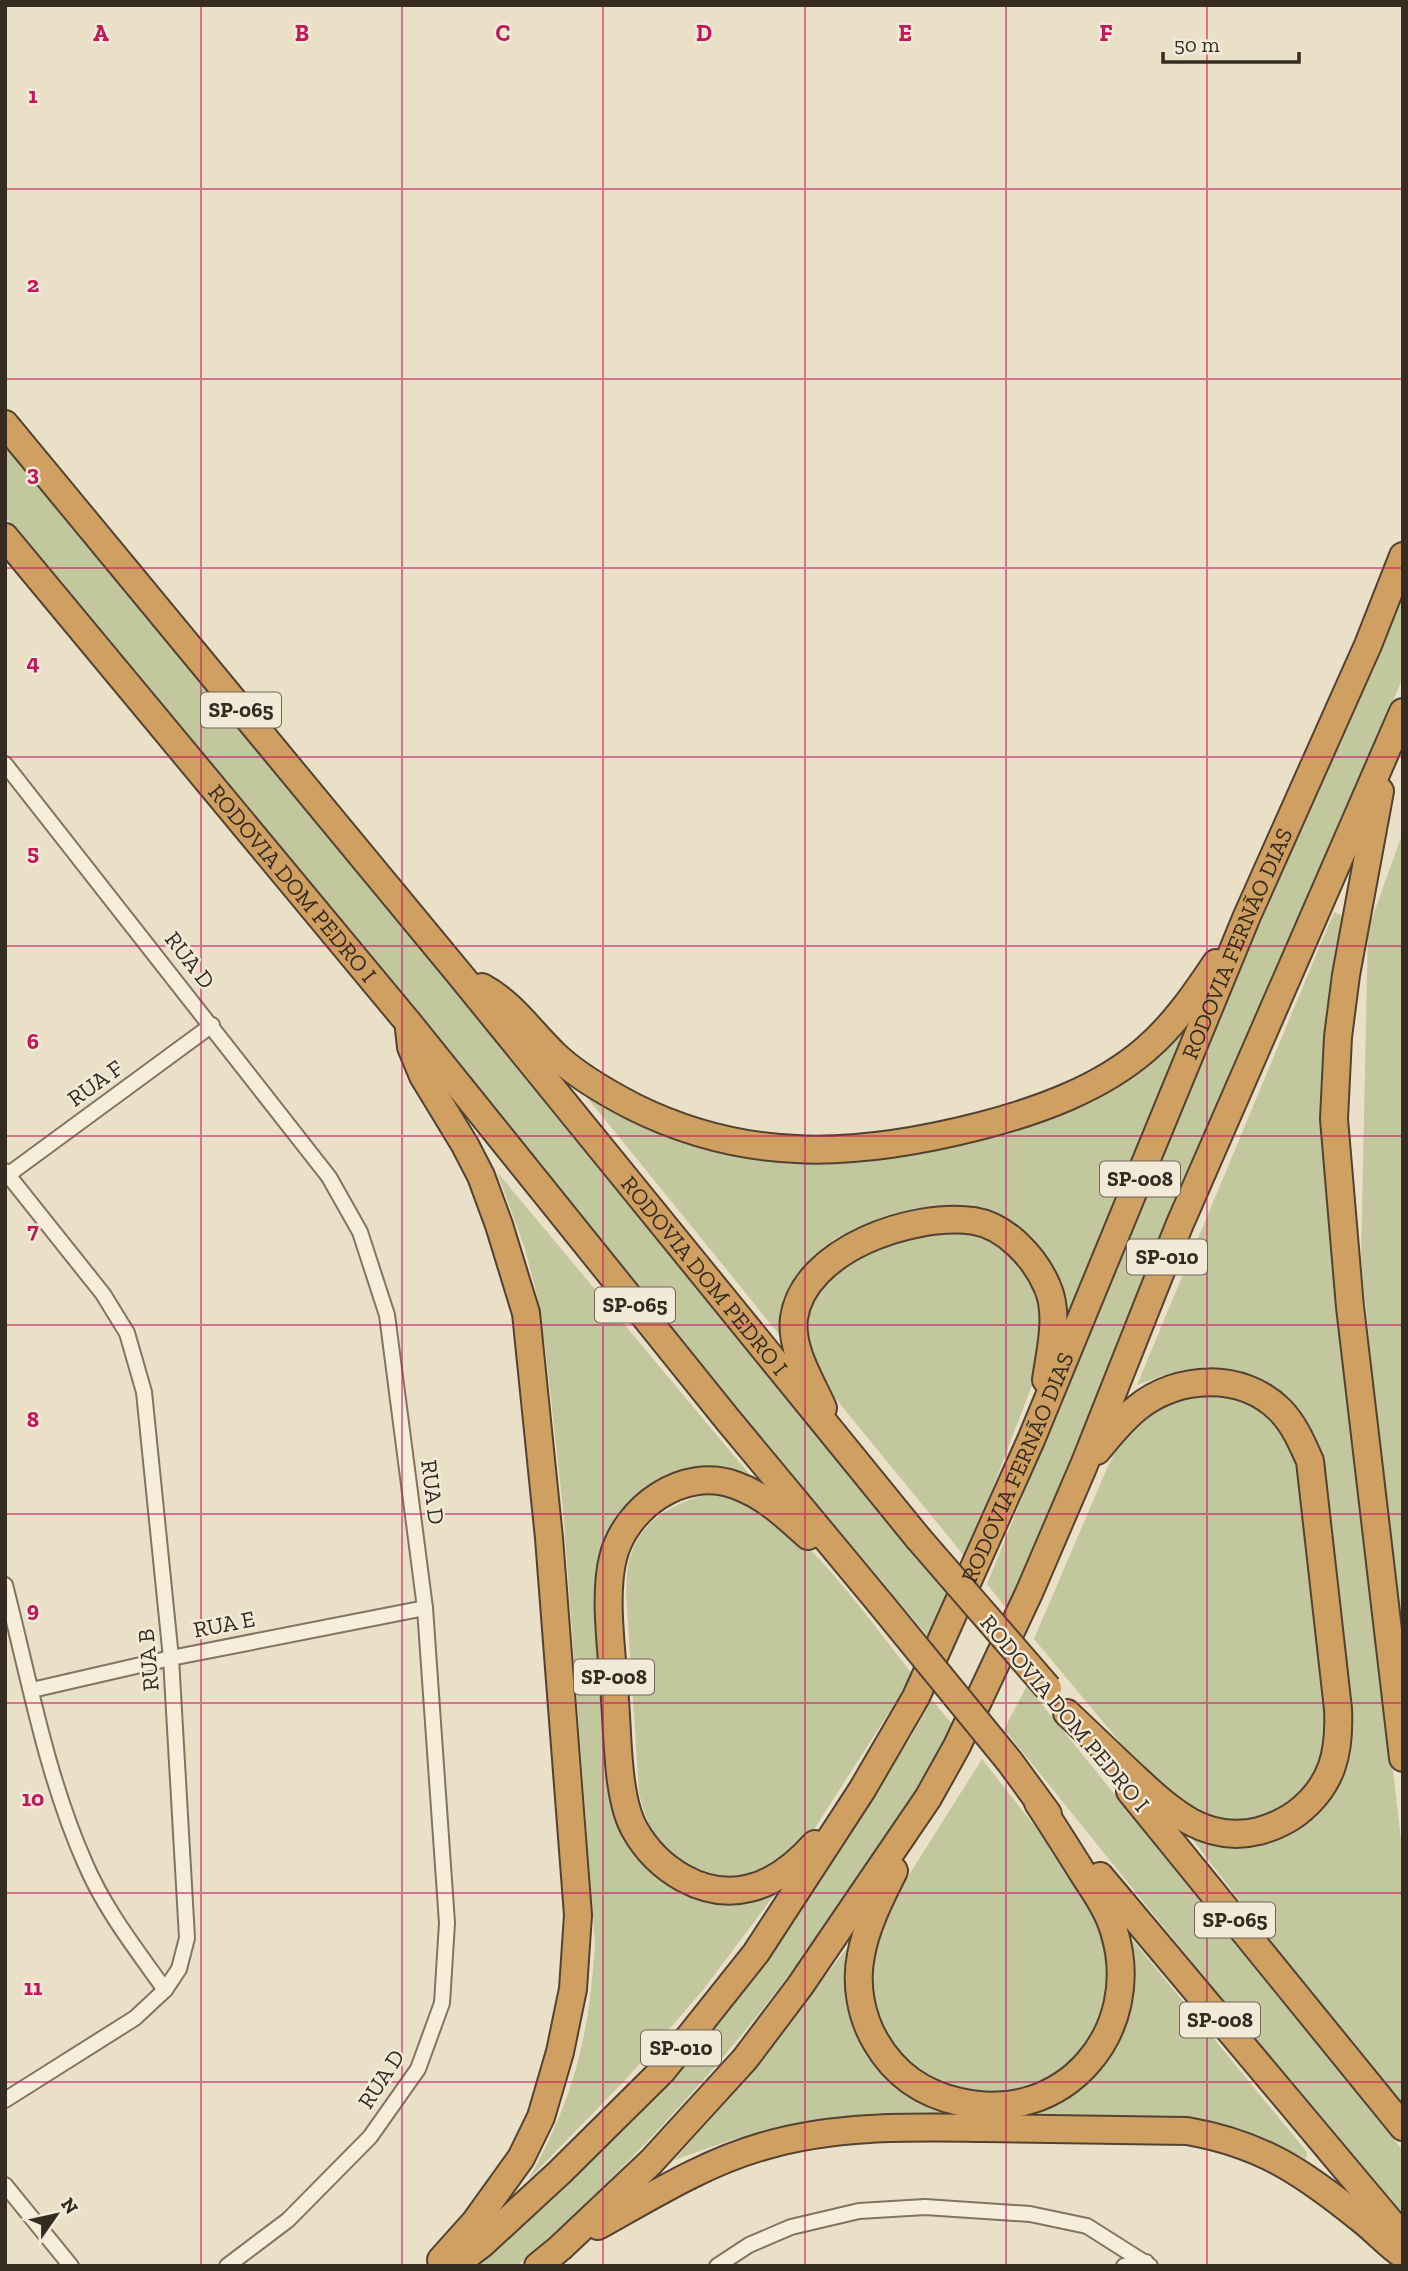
<svg xmlns="http://www.w3.org/2000/svg" width="1408" height="2271" font-family="'Zilla Slab',serif">
<style>
.green{fill:#c2c79d}
.lines{fill:none;stroke-linecap:round;stroke-linejoin:round}
.street-casing{stroke:#84735f;stroke-width:18}
.highway-casing{stroke:#534232;stroke-width:30}
.street{stroke:#f6eedb;stroke-width:14}
.highway{stroke:#d0a062;stroke-width:26}
.highway-bridge-casing{stroke:#534232;stroke-width:30;stroke-linecap:butt}
.highway-bridge{stroke:#d0a062;stroke-width:26}
.grid{fill:none;stroke:#c2185b;stroke-width:2;stroke-opacity:0.55}
.labels{text-anchor:middle;stroke-width:5;stroke-linejoin:round;paint-order:stroke}
.shield{fill:#f2ead7;stroke:#6e6458;stroke-width:2}
.shield-label{font-size:21px;font-weight:bold;fill:#362b21}
.street-label{font-size:23px;fill:#362b21;stroke:#f2ead7}
.grid-label{font-size:23px;text-anchor:middle;font-weight:bold;fill:#c2185b;stroke:#f2ead7;stroke-width:5;stroke-linejoin:round;paint-order:stroke}
</style>
<rect width="100%" height="100%" fill="#eae0c8"/>
<g class="green">
<polygon points="5,437 954,1595 931,1640 532,1165 5,516"/>
<polygon points="1403,586 1403,677 1010,1613 987,1584 1135,1220"/>
<polygon points="1403,832 1403,1688 1361,1258 1368,929"/>
<path d="M1334,912L1343,916L1329,1034L1341,1325L1403,1857V2111L1192,1839L1229,1845L1340,1779L1350,1756L1352,1733L1327,1511L1262,1383C1209,1361 1189,1365 1137,1385Z"/>
<polygon points="1187,1024 1065,1325 1062,1289 1053,1268 1036,1247 934,1208 897,1214 859,1228 835,1239 818,1252 804,1270 782,1338 572,1079 708,1144 967,1139"/>
<path d="M497,1172L750,1475L715,1472L613,1531L618,1811L670,1882L781,1886L703,1990L628,2077L529,2179C574,2097 589,2038 595,1944L563,1509L545,1345L537,1295L525,1249Z"/>
<polygon points="937,1231 963,1233 988,1239 1010,1252 1026,1269 1046,1315 1034,1380 966,1558 831,1393 815,1367 803,1320 822,1278 867,1247"/>
<polygon points="1231,1392 1270,1413 1299,1460 1328,1734 1322,1760 1311,1783 1293,1802 1273,1814 1249,1822 1222,1822 1195,1813 1149,1777 1034,1639 1108,1466 1123,1437 1142,1416 1189,1393"/>
<path d="M720,1492C728,1495 738,1496 746,1500C806,1528 871,1622 913,1675L813,1831C797,1848 777,1869 753,1875C721,1883 677,1864 657,1837C647,1823 643,1809 639,1793L626,1593C627,1585 626,1575 628,1566C636,1520 678,1499 720,1492Z"/>
<polygon points="1027,1686 1403,2151 1403,2216 1270,2059 1004,1729"/>
<path d="M932,1700L954,1726C838,1929 694,2112 517,2266H469L781,1933L830,1864L862,1790L908,1742Z"/>
<polygon points="982,1759 1074,1876 1105,1938 1110,1965 1109,2001 1083,2053 1061,2071 1037,2086 986,2095 928,2083 889,2043 878,2021 872,1994 872,1968 877,1942 890,1909 902,1886"/>
<path d="M1131,1938L1307,2152L1306,2159C1261,2136 1229,2124 1179,2119L779,2129L734,2139L674,2160L751,2074L846,1949L856,1945L855,2020L957,2111L1085,2078L1126,1945Z"/>
</g>
<g class="lines">
<defs>
<g id="street">
<polyline points="5,764 329,1177 360,1232 387,1315 425,1608 447,1923 442,2003 418,2069 370,2137 288,2220 227,2266"/>
<polyline points="5,1171 103,1294 127,1333 144,1392 171,1658 187,1938 179,1969 165,1990 135,2018 5,2100"/>
<polyline points="5,1177 212,1025"/>
<path d="M5,1585C29,1678 46,1775 85,1863C105,1910 136,1949 165,1990"/>
<polyline points="32,1690 171,1658 425,1608"/>
<polyline points="5,2185 71,2266"/>
<polyline points="717,2266 749,2245 791,2227 859,2211 925,2207 1030,2214 1087,2226 1150,2266"/>
<polyline points="1124,2266 1146,2262"/>
</g>
<g id="highway">
<path id="s1" d="M5,424L461,976L918,1538"/>
<path id="s2" d="M5,537L407,1021L728,1420L880,1603"/>
<polyline points="1380,791 1346,975 1338,1037 1334,1119 1350,1307 1403,1758"/>
<path d="M482,987C512,1003 531,1032 555,1055C577,1076 607,1093 634,1107C749,1164 859,1157 980,1126C1038,1111 1100,1089 1146,1049C1174,1025 1196,993 1216,963"/>
<polyline points="409,1029 411,1047 423,1076 465,1145 481,1176 499,1225 526,1313 549,1538 578,1915 573,1989 560,2052 541,2117 521,2158 475,2222 441,2260"/>
<path d="M823,1408C811,1381 790,1349 794,1318C804,1249 914,1212 974,1221C1006,1226 1035,1258 1047,1286C1060,1314 1050,1351 1046,1380"/>
<path d="M808,1536C786,1516 764,1495 735,1485C683,1466 625,1508 613,1558C603,1597 613,1659 615,1700C618,1737 617,1799 635,1830C657,1869 704,1900 750,1888C775,1882 798,1863 815,1844"/>
<path d="M1067,1713C1088,1733 1108,1752 1129,1772C1167,1807 1203,1845 1259,1831C1273,1827 1285,1822 1297,1813C1333,1785 1340,1752 1338,1709L1310,1461C1302,1443 1294,1424 1280,1410C1242,1372 1177,1375 1137,1408C1122,1420 1109,1436 1097,1451"/>
<polyline points="1010,1762 1048,1814"/>
<polyline points="1130,1791 1403,2127"/>
<path d="M894,1871C881,1897 866,1926 861,1955C855,1984 861,2017 876,2042C895,2075 923,2094 960,2102C1064,2126 1145,2031 1114,1931C1108,1910 1095,1892 1084,1875C1069,1851 1054,1827 1038,1803"/>
<polyline points="1100,1876 1403,2237"/>
<path d="M598,2226C652,2196 704,2163 764,2146C835,2125 912,2127 985,2128C1053,2129 1120,2130 1187,2131C1262,2144 1304,2173 1362,2220C1376,2231 1388,2245 1403,2255"/>
<path id="s3" d="M453,2266L482,2244L560,2172L663,2070L756,1953L862,1790L916,1697L1031,1440L1247,916L1368,645L1403,556"/>
<polyline points="538,2266 560,2248 651,2162 745,2059 800,1986 928,1798 957,1746 1029,1593 1084,1465 1179,1226 1403,712"/>
</g>
</defs>
<use href="#street" class="street-casing"/>
<use href="#highway" class="highway-casing"/>
<use href="#street" class="street"/>
<use href="#highway" class="highway"/>
<defs>
<g id="highway-bridge">
<polyline points="918,1538 1048,1688"/>
<polyline points="880,1603 1010,1762"/>
</g>
</defs>
<use href="#highway-bridge" class="highway-bridge-casing"/>
<use href="#highway-bridge" class="highway-bridge"/>
</g>
<path class="grid" d="M201,5V2266M402,5V2266M603,5V2266M805,5V2266M1006,5V2266M1207,5V2266M5,189H1403M5,379H1403M5,568H1403M5,757H1403M5,946H1403M5,1136H1403M5,1325H1403M5,1514H1403M5,1703H1403M5,1893H1403M5,2082H1403"/>
<g class="labels">
<g class="shield">
<rect x="201" y="692.5" width="80" height="35" rx="5"/>
<rect x="1100" y="1161.5" width="80" height="35" rx="5"/>
<rect x="1127" y="1239.5" width="80" height="35" rx="5"/>
<rect x="595" y="1287.5" width="80" height="35" rx="5"/>
<rect x="574" y="1659.5" width="80" height="35" rx="5"/>
<rect x="1195" y="1902.5" width="80" height="35" rx="5"/>
<rect x="1180" y="2002.5" width="80" height="35" rx="5"/>
<rect x="641" y="2030.5" width="80" height="35" rx="5"/>
</g>
<g class="shield-label">
<text x="241" y="717">SP-065</text>
<text x="1140" y="1186">SP-008</text>
<text x="1167" y="1264">SP-010</text>
<text x="635" y="1312">SP-065</text>
<text x="614" y="1684">SP-008</text>
<text x="1235" y="1927">SP-065</text>
<text x="1220" y="2027">SP-008</text>
<text x="681" y="2055">SP-010</text>
</g>
<g class="street-label">
<text dy="8" stroke="none"><textPath href="#s2" startOffset="450">RODOVIA DOM PEDRO I</textPath></text>
<text dy="8" stroke="none"><textPath href="#s3" startOffset="1558">RODOVIA FERNÃO DIAS</textPath></text>
<text transform="translate(190 960) rotate(52)" y="8">RUA D</text>
<text transform="translate(95 1083) rotate(-36)" y="8">RUA F</text>
<text dy="8" stroke="none"><textPath href="#s1" startOffset="1102">RODOVIA DOM PEDRO I</textPath></text>
<text dy="8" stroke="none"><textPath href="#s3" startOffset="990">RODOVIA FERNÃO DIAS</textPath></text>
<text transform="translate(433 1492) rotate(83)" y="8">RUA D</text>
<text transform="translate(224 1624) rotate(-11)" y="8">RUA E</text>
<text transform="translate(148 1660) rotate(-95)" y="8">RUA B</text>
<text transform="translate(1065 1713) rotate(50)" y="8">RODOVIA DOM PEDRO I</text>
<text transform="translate(381 2079) rotate(-57)" y="8">RUA D</text>
</g>
</g>
<g class="grid-label">
<text x="101" y="41">A</text>
<text x="302" y="41">B</text>
<text x="503" y="41">C</text>
<text x="704" y="41">D</text>
<text x="905" y="41">E</text>
<text x="1106" y="41">F</text>
<text x="33" y="103">1</text>
<text x="33" y="292">2</text>
<text x="33" y="481">3</text>
<text x="33" y="670">4</text>
<text x="33" y="860">5</text>
<text x="33" y="1049">6</text>
<text x="33" y="1238">7</text>
<text x="33" y="1427">8</text>
<text x="33" y="1617">9</text>
<text x="33" y="1806">10</text>
<text x="33" y="1995">11</text>
</g>
<rect width="1408" height="2271" fill="none" stroke="#362b21" stroke-width="14"/>
<g transform="translate(56 2215) rotate(56)" stroke="#f2ead7" stroke-width="5" paint-order="stroke">
<path d="M0-5L12 26L0 18L-12 26Z" fill="#362b21"/>
<text y="-10" font-size="19" font-weight="bold" text-anchor="middle" fill="#362b21">N</text>
</g>
<path d="M1163 52v10h136v-10" fill="none" stroke="#362b21" stroke-width="3.5"/>
<text x="1174" y="52" font-size="21" fill="#362b21" stroke="#f2ead7" stroke-width="5" paint-order="stroke">50 m</text>
</svg>
